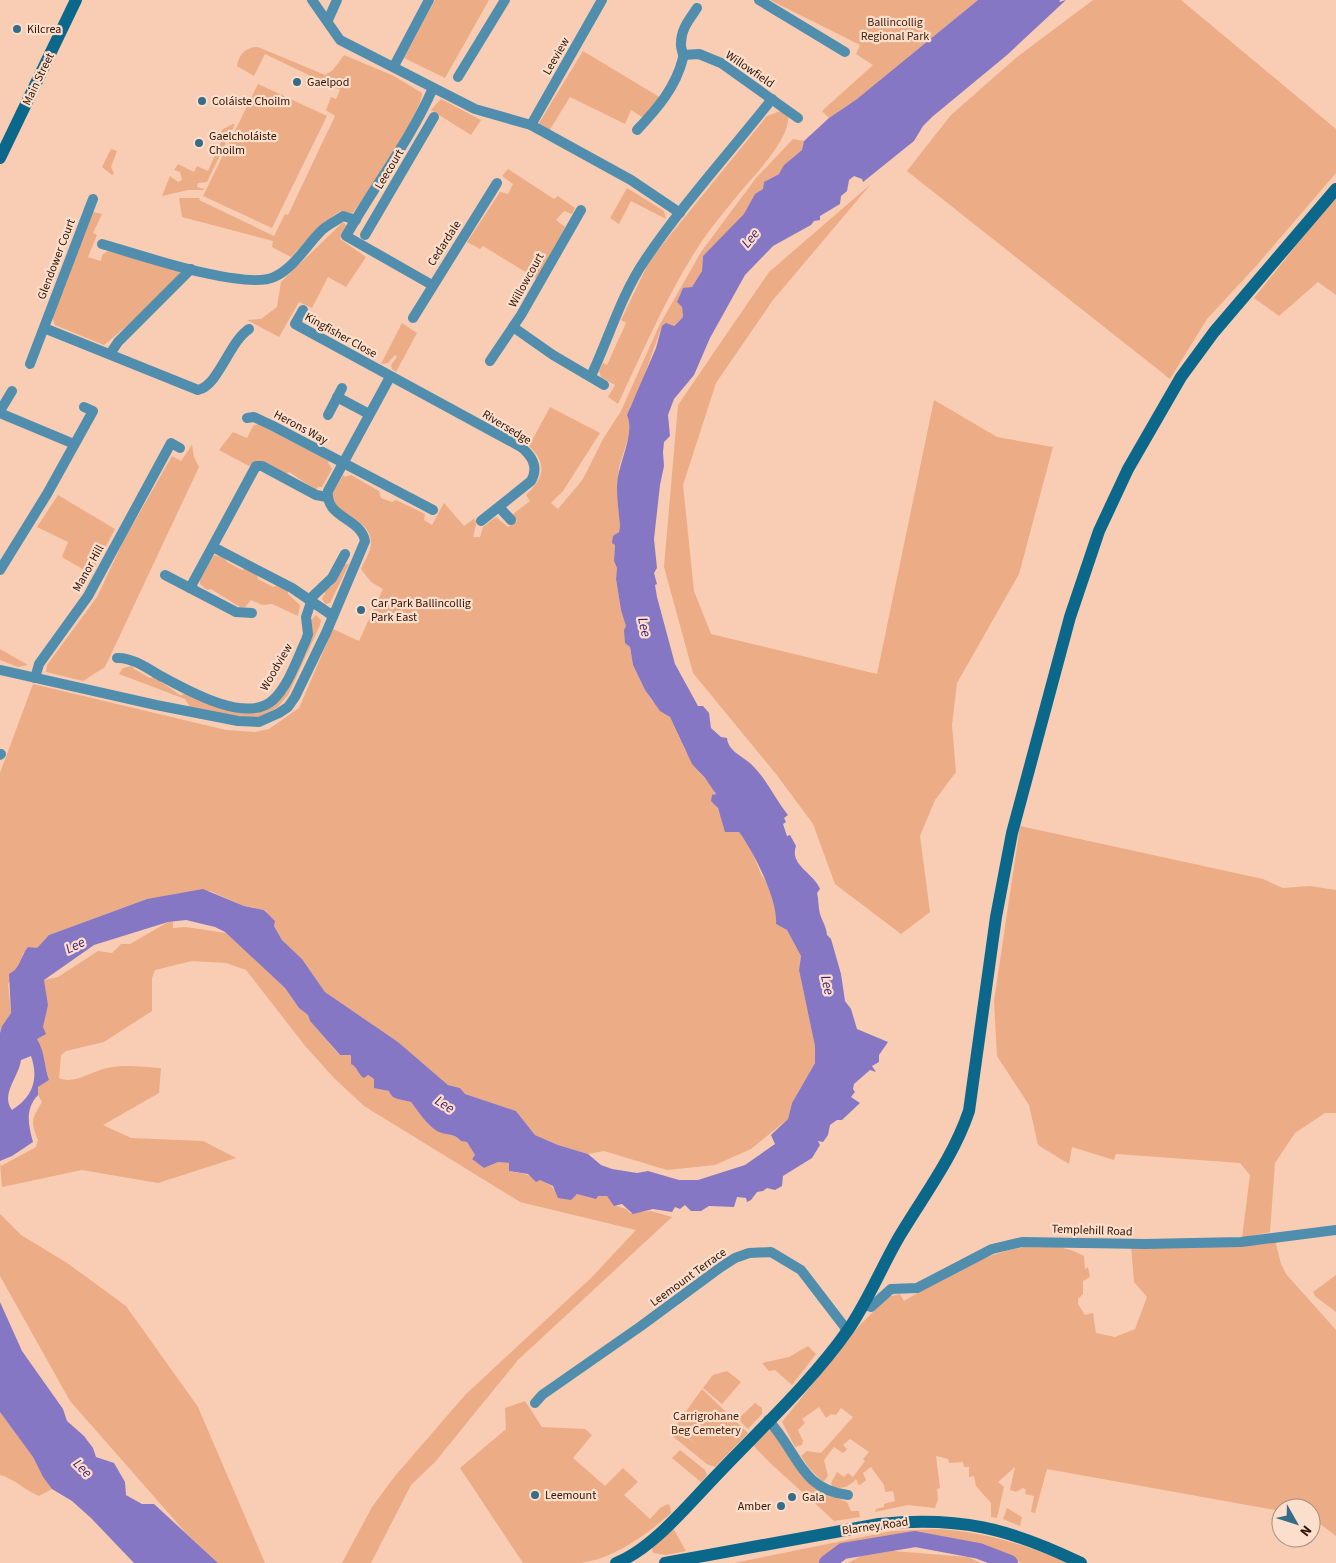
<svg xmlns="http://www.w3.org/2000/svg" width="1336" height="1563" font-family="'Source Sans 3',sans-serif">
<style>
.green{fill:#ecac86}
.water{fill:#8677c4;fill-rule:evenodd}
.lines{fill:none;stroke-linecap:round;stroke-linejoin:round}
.river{stroke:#8677c4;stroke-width:16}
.minor{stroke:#518ead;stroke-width:10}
.secondary{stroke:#0b688b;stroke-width:12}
.poi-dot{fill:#356c87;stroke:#fcdecc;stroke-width:2}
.labels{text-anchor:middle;stroke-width:4.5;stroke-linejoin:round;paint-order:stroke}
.park-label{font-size:12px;fill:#452510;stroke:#fcdecc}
.poi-label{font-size:12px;fill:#301505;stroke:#fcdecc;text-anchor:start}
.street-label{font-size:12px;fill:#301505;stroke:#fcdecc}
.water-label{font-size:14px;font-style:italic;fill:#3b1c78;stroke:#fcdecc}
</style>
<rect width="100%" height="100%" fill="#f9cdb3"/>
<g class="green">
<polygon points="435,0 489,0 445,78 404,58"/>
<polygon points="770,0 978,0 861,96 829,118 822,111 873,65 856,54 860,45"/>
<polygon points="1093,0 1181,0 1336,129 1336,173 1257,265 1207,319 1170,379 907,171 951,115 1017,57"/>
<path d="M258,47L325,75L333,70L344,55L394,76L422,93C422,113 367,193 353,213L340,211L322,224L291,257L272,247L273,241L182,217L179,198H200L199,200L274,236L285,214L288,215L335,116L326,110L331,97L336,99L340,90L265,54L254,76L237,66C239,54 246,47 258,47Z"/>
<polygon points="583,51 661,98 645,119 631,110 625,124 570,97 549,131 539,123"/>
<polygon points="258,84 327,116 272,228 203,196"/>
<polygon points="441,99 481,120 471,135 431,110"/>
<path d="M783,110L788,114C792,139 752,177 737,196C725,211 712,226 702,241C668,292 644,349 618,404L608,397L615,385L601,377L599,371L603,363L607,365L626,323L621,320L650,260L767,116Z"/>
<polygon points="233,124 235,124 207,182 198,183 197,187 204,189 203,190 188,190 162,196 170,176 178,182 182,180 180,172 174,170 178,164 194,172 197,166 208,171 223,137 220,134 223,129"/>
<path d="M793,139L804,141L802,150L784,165L782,172L764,182L763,189L755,194L745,214L703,256L702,271L692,287L683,289L677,302L682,307L683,317L673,326H662L640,387L630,407V432L619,467L617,487L620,526L615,545L614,561L617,568L616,579L621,610L625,620L633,665L645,690L652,701L670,717L685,750L700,773L714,789L716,805L722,819L739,832L750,847L761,874L771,890L777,912L776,924L787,930L801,956L799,970L815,1046V1063L792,1103L788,1119L751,1149L715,1165L667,1170L604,1151L588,1154L558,1145L535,1135L516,1111L465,1094L460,1088L448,1085L398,1042L325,992L302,959L282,940L265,910L244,906L210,891L147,899L49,935L37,948L23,953L21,962L8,984L11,1013L2,1026L0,1033V773L33,684L226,730L255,732L269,729L299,708L333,629L359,641L383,589L371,582L361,569C364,562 371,551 371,543C372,517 328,514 333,493C335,487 340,481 343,475L345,477L351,475L379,491L381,498L392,502L396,500L425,514L424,520L432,525L444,503L464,526L475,518L474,521L477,520L473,537H480L483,527L496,517L508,527L517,521L512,515L530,501L526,495C543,479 549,465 529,446L550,407L600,433L563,491L551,503L558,509L583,479L603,439L621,411L659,326L701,252L756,178Z"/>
<polygon points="111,149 117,151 111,167 114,173 112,175 102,167"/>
<polygon points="508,169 554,199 558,196 575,208 572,214 564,211 556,220 565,227 537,279 483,246 480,249 467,242 500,192 508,194 513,184 502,176"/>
<polygon points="871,184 773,300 716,383 683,485 694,591 711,634 877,674 934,400 997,437 1053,447 1019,574 957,683 952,725 956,772 935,800 920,836 930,912 901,934 835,884 813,824 776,774 693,673 664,567 678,405 769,272"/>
<polygon points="627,188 664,211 666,219 631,201 619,224 610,218"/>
<polygon points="1336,196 1336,295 1318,282 1279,316 1254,298"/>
<polygon points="93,212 102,214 93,233 97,235 88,257 101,261 102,255 109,250 183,270 147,309 104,345 55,325 52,317"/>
<polygon points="343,222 346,225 340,239 366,257 346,287 328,277 312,308 299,302 279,337 247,320 261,319 277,307 281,282"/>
<polygon points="402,323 417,333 396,372 392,369 391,365 397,357 395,355 388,363 381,364"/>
<polygon points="258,424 329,461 328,463 332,469 322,487 318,487 316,490 289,472 286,474 254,463 249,466 219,450 233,432 247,438 253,426"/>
<polygon points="192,445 194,457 199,467 105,667 83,681 46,672 47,665 97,597 124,540 172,456 181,461"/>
<polygon points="58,495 115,529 91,574 62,557 68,542 37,527"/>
<polygon points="214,555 225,558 227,562 242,570 246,568 257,574 258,579 273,587 278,585 288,590 288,594 300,605 298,616 272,604 262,605 251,600 245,607 240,607 211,589 207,590 200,584 200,580"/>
<polygon points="349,564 330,603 325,604 322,598 325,594 324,590 332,586 343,565"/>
<path d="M316,615L321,620L320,625L288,695L278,707L260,717L247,718L190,707L185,699L119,674L123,668L132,666L134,669L150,678L154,677L180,695L185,694C215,708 260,727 283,694L286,693L298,671L311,620Z"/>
<polygon points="0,649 28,665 18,667 0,660"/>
<polygon points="1020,826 1263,879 1283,888 1310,886 1336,890 1336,1113 1325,1113 1295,1133 1275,1163 1270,1232 1242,1238 1250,1175 1240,1163 1116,1154 1114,1160 1072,1147 1069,1164 1038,1145 1029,1105 997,1056 994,1001"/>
<path d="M168,922H173V928L186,927L226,933L285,988L299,1008L308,1015L310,1021L339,1055L351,1054L358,1070L374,1079L379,1088L389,1091L390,1095L411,1102C421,1116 427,1124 444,1132C451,1135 455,1135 461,1141L467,1142L475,1155L472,1159L484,1168L498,1162L509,1163L511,1172C524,1172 550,1181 556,1192L573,1197L577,1194L607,1196L614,1205L626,1209L630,1213L651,1211L672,1217L518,1360L435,1462L411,1485L371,1563H342L372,1507L395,1476L466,1394L591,1278L636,1230L520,1202L364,1106L334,1078L306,1047L246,970L226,963L192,961L155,970L152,978V1011L104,1042L66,1051L61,1055L59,1078C74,1085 92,1071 107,1068C125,1064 143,1067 161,1068L159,1093L103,1125L131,1138L203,1141L236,1158L158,1183L82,1170L2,1187L0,1163L1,1166L36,1147L38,1140C30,1121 32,1119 42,1102L38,1095V1087L49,1080L37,1038L43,1027L46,993L44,980L58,977L98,951L112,953L121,944H130Z"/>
<polygon points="0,1214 21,1235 67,1263 126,1306 198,1407 265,1563 218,1563 186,1533 70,1401 0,1276"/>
<path d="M1275,1240L1281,1264L1286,1274L1336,1330V1536L1311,1517V1508H1281V1511L1047,1469L1035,1513L1031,1512L1034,1496L1025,1494L1026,1490L1023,1488L1016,1492L1010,1490L1015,1467L998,1482L1004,1487L997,1518L991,1517V1503L976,1486L974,1476L969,1477V1467H964L963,1462L949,1463L948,1459L936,1456L940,1488L937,1489L938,1499L935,1508L908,1505L875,1512L876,1509L884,1507V1504L895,1501L893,1491L885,1492L884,1485L871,1467L863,1473L866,1480L860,1485L858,1484L856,1479C850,1486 843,1489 833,1488L831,1483L837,1472L844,1477L848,1473L853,1477L865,1461L863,1459L869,1452L850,1439L843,1445L847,1449L843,1453L834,1447L824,1460L828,1476L824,1481H822L809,1468L801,1456L807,1451L821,1453L853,1417L841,1408L836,1415L831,1414L826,1418L819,1407L802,1419L805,1423L798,1430L803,1441L802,1445L795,1447L782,1422L859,1326L888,1297L900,1294L904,1301C953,1272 1027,1225 1084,1256L1085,1269L1088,1267L1090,1277L1083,1281V1294L1078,1299V1304L1085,1315L1093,1313L1096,1333L1115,1337L1135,1329L1147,1297L1134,1282L1131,1245Z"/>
<polygon points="1336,1275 1336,1312 1316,1297 1313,1292"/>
<polygon points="808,1346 816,1354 792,1385 775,1370 769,1371 762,1363 789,1357"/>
<polygon points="727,1371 741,1382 722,1404 703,1388 713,1375"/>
<polygon points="702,1389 748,1433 715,1467 707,1464 671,1435 674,1429 701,1447 674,1428"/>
<path d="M525,1401L542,1427L585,1429L592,1435L573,1458L605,1486L623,1468L638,1482L624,1495L650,1519L660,1508L668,1504L670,1506L671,1513C646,1535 615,1558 581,1563C562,1563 542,1563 523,1563L460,1468L506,1429L505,1408Z"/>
<polygon points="755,1403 762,1408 762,1414 748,1429 738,1419"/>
<path d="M0,1412L33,1457L43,1477L52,1489L39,1496C24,1490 15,1479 0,1475Z"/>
<path d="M772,1430L819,1491L847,1502L851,1511H859L860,1517L834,1521C808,1495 778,1473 753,1445L767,1431Z"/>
<polygon points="680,1450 705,1470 707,1475 701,1482 672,1458"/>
<polygon points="1007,1508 1022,1517 1020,1526 1003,1519"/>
<polygon points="673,1528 686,1551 666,1555 653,1553 652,1547"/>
<path d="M939,1529C987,1533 1024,1544 1068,1563H1021L1012,1558L918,1536L845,1549L820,1563H734L892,1531Z"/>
<polygon points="893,1551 968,1557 981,1563 848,1563 861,1556"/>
</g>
<g class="water">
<path d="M978,0H1060L1059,2L1066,0L1007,55L932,117L923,126L914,141L863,182L862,179L854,176L849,180L847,191L841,196L840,204L820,216V220L814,221L811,225L773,246L745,275L710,338L694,375L674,399L668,415L670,436L664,442L663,452L664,466L660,485L654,539L657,568L654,573L657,584L655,585L657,597L675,664L698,706H703L709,713L711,728L721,737L727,738C728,752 745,757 753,766C767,780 775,799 788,815L784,818L786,822L783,824L787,836L790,835L796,846C789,865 814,873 820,889L817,893C819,901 818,909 821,917C824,924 826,927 827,935L831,939L841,974L845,1001L851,1009L857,1029L888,1042L879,1055V1062L872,1066L876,1072L870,1070L854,1084L853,1089L855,1092L851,1097L860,1103L842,1120H837L830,1125L828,1135L823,1142L818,1141L820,1145L812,1158L783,1176L782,1186L775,1190L767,1188L763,1191L757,1192L751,1200L747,1202L746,1198L737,1197L734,1207L709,1206L701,1211H691L685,1205L680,1209L675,1207L672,1212L653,1209L633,1214L622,1204L614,1206L607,1196H598L596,1199L577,1194L571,1200L558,1198L553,1186L540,1180L536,1182L528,1174L509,1171V1163L498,1162L484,1168L472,1159L475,1155L467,1142L461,1141C453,1132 446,1136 437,1131C427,1125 417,1110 411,1102C402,1099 391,1100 389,1091L374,1088V1079L368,1075L364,1078C358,1075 358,1067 351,1064V1055H340L310,1021L308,1015L299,1008L285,988L225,932L215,927L186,920L168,922L94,945L44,980L48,1005L43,1027L46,1034L37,1039C45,1052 44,1066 49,1080L38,1087V1095C25,1109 28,1124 33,1142L12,1156L0,1161V1033L2,1026L11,1013L9,974C21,968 20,957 28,947L37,948L49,935L147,899L203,889L244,906L264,910L275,921L274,926L282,940L302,959L325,992L398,1042L448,1085L460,1088L465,1094L516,1111L535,1135L558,1145L588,1154L601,1165L612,1169L637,1173L648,1171L679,1180H698L745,1165L775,1144L771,1135L788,1119L792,1103L815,1063V1046L799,970L801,956L787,930L776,924C778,900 754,852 739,832H725L718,808L711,801L712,795L716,794L705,778L692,764L670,717L660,711L645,690L633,665L630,647L625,643L624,630L626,626L621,610L616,579L617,568L614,561L615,545L612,543L613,536L619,532L620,526C619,514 617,500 617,487C617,464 636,435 627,415L656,348L662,326L666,323L674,326L683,317L682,307L677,302L683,288L692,287L702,271L703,256L744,214L755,194L763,189L764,182L779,174L784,165L802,150L804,141L829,118L857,99ZM31,1056C39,1079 33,1097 12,1110C0,1094 19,1077 21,1060Z"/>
<polygon points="0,1302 22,1351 63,1409 67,1421 84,1436 93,1448 96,1457 114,1463 125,1482 126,1495 142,1504 154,1504 218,1563 134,1563 91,1518 72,1501 52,1489 43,1477 33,1457 0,1412"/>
</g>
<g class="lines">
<polyline class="river" points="827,1563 843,1551 915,1539 979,1551 1010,1563"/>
<g class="minor">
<polyline points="312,0 340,40 475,109 531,125 631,180 680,213"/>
<polyline points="759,0 845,52"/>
<polyline points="328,20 337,0"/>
<polyline points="684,55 699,54 721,63 798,118"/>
<polyline points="394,66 429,0"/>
<polyline points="458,77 505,0"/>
<polyline points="531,125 602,0"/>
<path d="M637,130C657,109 676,87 683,58C684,53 680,48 681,43C681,29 689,20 697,8"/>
<polyline points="365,235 434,117"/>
<path d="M102,244C137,254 244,291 274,277C294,268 306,246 321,231C327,225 336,221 343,216L356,220"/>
<path d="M432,285L346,236C374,186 410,141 433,88"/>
<path d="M303,310L295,324L521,447C532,456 539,467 531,481L481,521"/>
<polyline points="413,318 497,183"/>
<polyline points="513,327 553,355 604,385"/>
<path d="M44,328L198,390C219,385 229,342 249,329"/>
<polyline points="110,354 118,342 191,269"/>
<polyline points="490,361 521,315 581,210"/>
<polyline points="30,364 93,199"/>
<path d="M591,376C609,338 621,295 645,260C682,205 731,151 772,99"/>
<polyline points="337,397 369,414"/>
<polyline points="0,411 12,391"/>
<polyline points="0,413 74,444"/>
<polyline points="328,415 342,388"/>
<polyline points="247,418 254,417 273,426 433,510"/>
<polyline points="500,508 511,520"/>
<polyline points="213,547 292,588 333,616"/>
<polyline points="0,570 47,494 93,411 84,407"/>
<polyline points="165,575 236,612 252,613"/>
<polyline points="190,588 256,466 262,466 316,495 327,497"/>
<path d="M117,658C131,657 147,668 159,675C185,689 246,725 273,700C289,685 297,659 306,640L308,634L306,617L313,596L332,578L345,554"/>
<path d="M0,670L156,705L238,721L259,722L279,713L288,707L295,697L326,633L365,541C361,518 325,518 328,491L390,377"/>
<polyline points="35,678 39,664 88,596 171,443 180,448"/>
<polyline points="0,755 1,754"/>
<polyline points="864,1305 871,1307 891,1289 917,1288 992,1249 1022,1242 1145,1244 1241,1242 1336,1230"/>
<polyline points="535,1403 542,1395 641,1326 721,1267 735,1258 749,1253 771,1252 801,1270 847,1330"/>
<path d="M768,1420C797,1450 800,1490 848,1495"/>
</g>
<g class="secondary">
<polyline points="0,158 76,0"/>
<path d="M616,1563C651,1550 687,1506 713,1479C758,1431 810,1384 848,1330C868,1301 881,1268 899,1237C924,1195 953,1158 969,1111L996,917L1012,833L1070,617L1099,531L1128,469L1181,377L1214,332L1336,189"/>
<path d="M665,1563L879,1524C959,1516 1009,1528 1081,1563"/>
</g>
</g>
<g class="poi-dot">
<circle cx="17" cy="29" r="5"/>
<circle cx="297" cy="82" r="5"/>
<circle cx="202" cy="101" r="5"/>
<circle cx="199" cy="143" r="5"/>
<circle cx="361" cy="610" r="5"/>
<circle cx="535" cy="1495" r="5"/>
<circle cx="792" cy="1497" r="5"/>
<circle cx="781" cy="1506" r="5"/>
</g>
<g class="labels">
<g class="park-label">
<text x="895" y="26">Ballincollig<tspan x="895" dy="14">Regional Park</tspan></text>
<text x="706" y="1420">Carrigrohane<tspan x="706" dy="14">Beg Cemetery</tspan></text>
</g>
<g class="poi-label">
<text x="27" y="33">Kilcrea</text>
<text x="307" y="86">Gaelpod</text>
<text x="212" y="105">Coláiste Choilm</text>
<text x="209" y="140">Gaelcholáiste<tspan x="209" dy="14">Choilm</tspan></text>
<text x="371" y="607">Car Park Ballincollig<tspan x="371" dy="14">Park East</tspan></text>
<text x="545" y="1499">Leemount</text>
<text x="802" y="1501">Gala</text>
<text x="771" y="1510" text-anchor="end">Amber</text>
</g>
<g class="street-label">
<text transform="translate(556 56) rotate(-60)" y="4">Leeview</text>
<text transform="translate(750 69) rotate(34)" y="4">Willowfield</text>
<text transform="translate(38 79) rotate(-64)" y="4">Main Street</text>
<text transform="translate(389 169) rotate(-59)" y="4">Leecourt</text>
<text transform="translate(444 243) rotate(-57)" y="4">Cedardale</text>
<text transform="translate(56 259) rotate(-69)" y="4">Glendower Court</text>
<text transform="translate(526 280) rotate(-61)" y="4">Willowcourt</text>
<text transform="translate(341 335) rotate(29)" y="4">Kingfisher Close</text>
<text transform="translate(301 427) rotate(28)" y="4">Herons Way</text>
<text transform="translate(507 427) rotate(31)" y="4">Riversedge</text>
<text transform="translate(88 568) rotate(-61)" y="4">Manor Hill</text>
<text transform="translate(276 667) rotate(-60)" y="4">Woodview</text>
<text transform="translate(1092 1230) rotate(2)" y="4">Templehill Road</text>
<text transform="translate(688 1277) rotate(-36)" y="4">Leemount Terrace</text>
<text transform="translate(875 1526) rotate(-8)" y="4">Blarney Road</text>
</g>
<g class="water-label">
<text transform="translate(750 238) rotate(-51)" y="5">Lee</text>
<text transform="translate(645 627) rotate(78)" y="5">Lee</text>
<text transform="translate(75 945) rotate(-26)" y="5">Lee</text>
<text transform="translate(828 985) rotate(78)" y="5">Lee</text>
<text transform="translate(445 1104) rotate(32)" y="5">Lee</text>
<text transform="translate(83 1468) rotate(45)" y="5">Lee</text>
</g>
</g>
<g transform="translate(1296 1523) rotate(129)"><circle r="24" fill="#fcdecc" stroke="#aa8e7c"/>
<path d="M0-4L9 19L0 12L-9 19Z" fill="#356c87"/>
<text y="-8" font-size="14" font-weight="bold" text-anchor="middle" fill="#301505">N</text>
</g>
</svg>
